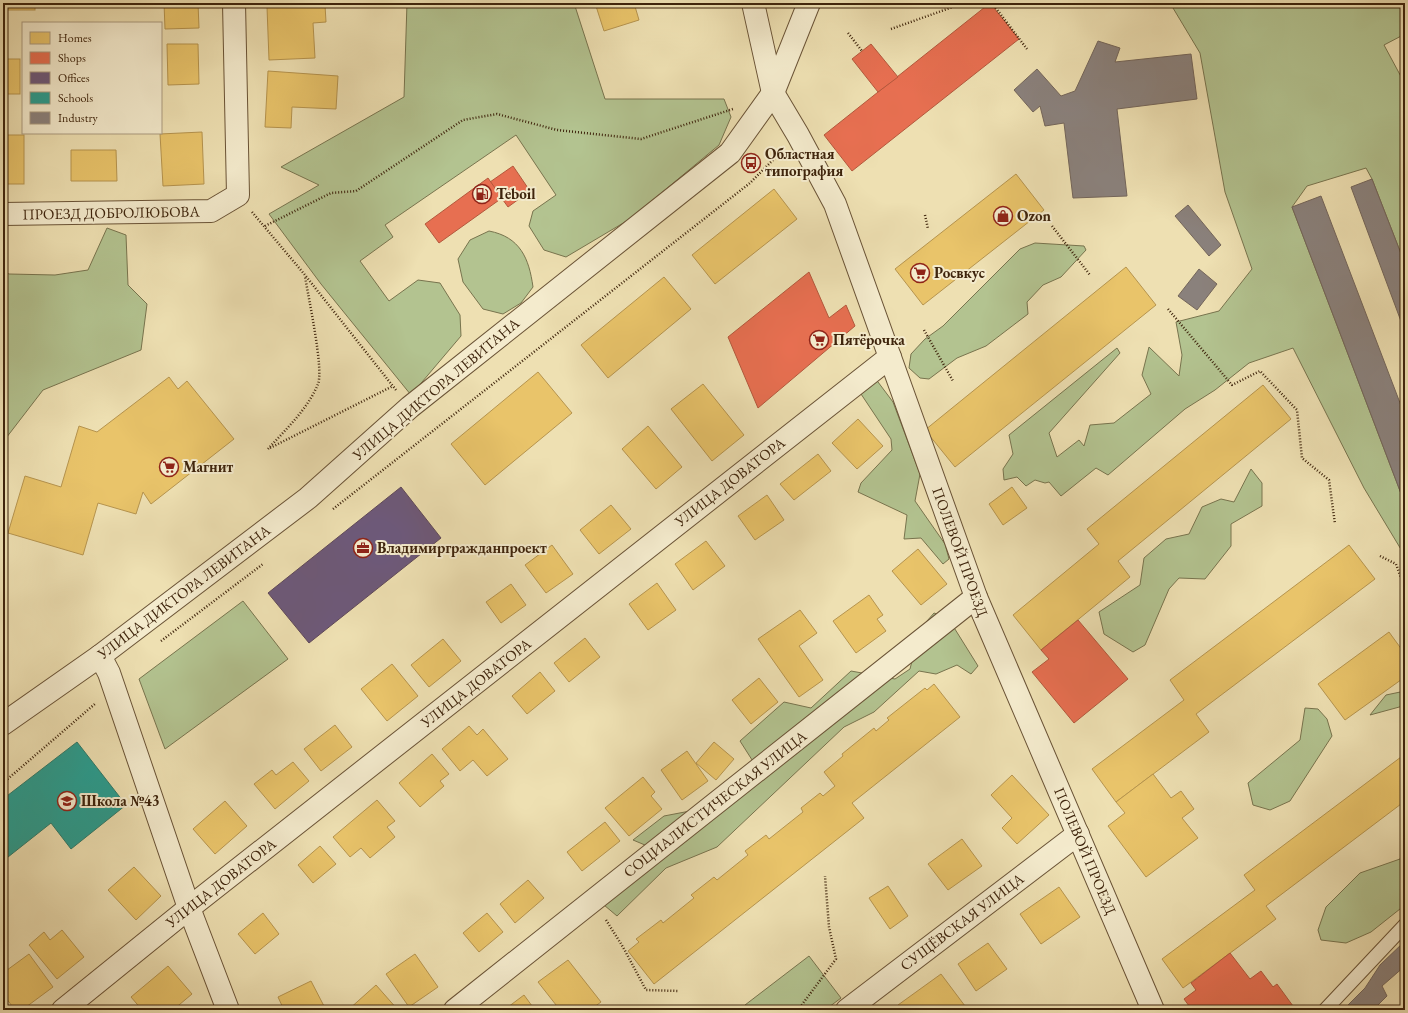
<svg xmlns="http://www.w3.org/2000/svg" width="1408" height="1013" font-family="'EB Garamond',serif">
<style>
.green{fill:#b3c390;stroke:#78744e}
.homes{fill:#e9c46a;stroke:#b6944e}
.shops{fill:#e76f51;stroke:#b4583c}
.offices{fill:#6d597a;stroke:#5f4959}
.schools{fill:#2a9d8f;stroke:#307968}
.industry{fill:#8a817c;stroke:#73655a}
.lines{fill:none;stroke-linecap:round;stroke-linejoin:round}
.service-casing{stroke:#6a5336;stroke-width:15}
.minor-casing{stroke:#6a5336;stroke-width:24}
.tertiary-casing{stroke:#6a5336;stroke-width:24}
.path{stroke:#3e240c;stroke-width:2.5;stroke-dasharray:1 2;stroke-linecap:butt}
.service{stroke:#f4ebcd;stroke-width:13}
.minor{stroke:#f4ebcd;stroke-width:22}
.tertiary{stroke:#f4ebcd;stroke-width:22}
.labels{text-anchor:middle;stroke-width:4;stroke-linejoin:round;paint-order:stroke}
.poi-label{font-size:15px;font-weight:bold;fill:#3e240c;stroke:#f4ebcd;text-anchor:start}
.street-label{font-size:15px;fill:#3e240c;stroke:#f4ebcd}
</style>
<rect width="100%" height="100%" fill="#eee0b2"/>
<filter id="stains"><feTurbulence type="fractalNoise" baseFrequency=".005" numOctaves="4"/><feColorMatrix values="0 0 0 0 .2 0 0 0 0 .09 0 0 0 0 .02 0 0 0 .5 -.17"/></filter>
<radialGradient id="worn" r=".72"><stop offset=".6" stop-color="#630" stop-opacity="0"/><stop offset="1" stop-color="#630" stop-opacity=".3"/></radialGradient>
<g class="green">
<polygon points="407,3 574,3 605,99 724,99 731,117 719,145 630,219 566,257 544,250 529,226 533,211 556,195 516,135 385,225 393,237 360,261 389,301 418,280 440,283 460,315 461,336 411,395 321,284 269,214 319,185 281,167 404,97"/>
<polygon points="1170,3 1405,3 1405,34 1384,45 1405,84 1405,264 1372,179 1366,168 1307,186 1292,207 1405,504 1405,556 1364,488 1293,348 1249,363 1215,390 1185,409 1108,475 1096,468 1061,496 1049,482 1045,483 1035,480 1026,486 1017,477 1004,480 1003,469 1013,454 1009,435 1117,348 1120,353 1049,433 1057,457 1079,440 1084,446 1090,425 1114,423 1151,394 1142,375 1149,347 1179,376 1182,355 1176,322 1219,311 1252,269 1225,192 1200,53"/>
<polygon points="107,228 126,235 128,285 147,304 141,350 43,390 3,442 3,271 9,274 55,275 88,270"/>
<path d="M489,231C520,237 529,258 533,287L521,303L503,314L483,309L463,282L458,259L470,240Z"/>
<polygon points="1035,243 1084,246 1086,250 1061,277 1043,285 1027,302 1028,314 986,346 957,358 929,379 920,378 909,368 911,354 925,339 943,326 1020,249"/>
<polygon points="875,378 893,402 920,474 915,501 945,544 949,559 943,564 921,538 904,539 907,515 858,492 861,483 892,450 891,439 861,394"/>
<polygon points="1251,469 1262,483 1262,506 1231,524 1231,546 1205,579 1179,578 1169,589 1145,645 1133,652 1104,634 1099,612 1140,585 1144,558 1166,539 1189,534 1202,507 1221,499 1234,502"/>
<polygon points="243,601 288,659 165,749 139,679"/>
<polygon points="934,613 948,618 978,666 971,674 957,665 936,674 919,671 874,712 844,727 717,847 666,868 617,916 604,905 664,853 633,840 664,816 690,811 754,763 740,741 784,702 811,708 851,671 895,679 910,669 920,629"/>
<polygon points="1405,691 1405,703 1403,706 1370,715 1386,695"/>
<polygon points="1305,708 1318,709 1327,719 1332,736 1290,801 1270,810 1253,805 1248,783 1300,740"/>
<polygon points="1405,849 1405,905 1371,932 1346,943 1321,940 1318,930 1326,907 1360,873 1400,859"/>
<polygon points="809,956 841,998 825,1010 748,1010 745,1005"/>
</g>
<g class="homes">
<rect x="3" y="3" width="32" height="7"/>
<polygon points="164,3 198,3 199,28 165,29"/>
<polygon points="595,3 634,3 639,20 604,31"/>
<polygon points="325,5 326,22 313,23 315,58 269,60 267,7"/>
<polygon points="167,44 198,44 199,84 168,85"/>
<rect x="3" y="59" width="17" height="35"/>
<polygon points="268,71 338,76 336,109 292,107 291,128 265,127"/>
<polygon points="202,132 204,184 163,186 160,134"/>
<rect x="3" y="135" width="21" height="49"/>
<polygon points="71,150 116,150 117,181 71,181"/>
<polygon points="1016,174 1044,210 923,305 895,269"/>
<polygon points="774,189 797,219 715,284 692,255"/>
<polygon points="1126,267 1156,305 955,467 925,430"/>
<polygon points="664,277 691,309 608,378 581,345"/>
<polygon points="538,372 572,413 485,485 451,444"/>
<polygon points="169,377 178,389 187,381 234,439 151,504 143,492 136,514 98,503 83,555 8,533 25,476 61,487 79,426 97,432"/>
<polygon points="703,384 744,435 712,461 671,409"/>
<polygon points="1263,385 1291,419 1118,561 1130,577 1041,650 1013,615 1099,544 1087,529"/>
<polygon points="858,419 883,446 857,469 832,443"/>
<polygon points="648,426 682,467 656,489 622,449"/>
<polygon points="818,454 831,471 794,500 780,484"/>
<polygon points="1012,487 1027,508 1003,525 989,504"/>
<polygon points="767,495 784,520 755,540 738,516"/>
<polygon points="611,505 631,529 599,554 580,530"/>
<polygon points="706,541 725,566 693,590 675,564"/>
<polygon points="552,545 573,574 546,593 525,565"/>
<polygon points="1349,545 1375,579 1196,714 1209,732 1116,802 1092,769 1184,700 1170,680"/>
<polygon points="918,549 947,584 921,605 892,571"/>
<polygon points="657,583 676,610 648,630 629,604"/>
<polygon points="511,584 526,605 501,623 486,602"/>
<polygon points="869,595 883,615 877,619 886,631 856,653 833,621"/>
<polygon points="800,610 817,633 799,646 823,680 799,697 758,639"/>
<polygon points="1389,632 1405,654 1405,677 1345,720 1318,684"/>
<polygon points="585,638 600,657 569,682 554,663"/>
<polygon points="443,639 461,661 429,687 411,665"/>
<polygon points="392,664 418,696 387,721 361,689"/>
<polygon points="540,672 555,691 527,714 512,696"/>
<polygon points="759,678 778,702 751,724 732,700"/>
<polygon points="934,684 960,717 852,803 864,818 654,984 628,951 639,942 636,939 661,920 663,923 694,898 691,895 714,877 717,880 748,855 745,851 766,835 769,839 803,812 801,808 820,793 823,796 835,786 824,772 843,756 842,754 874,728 876,731 889,720 887,718 925,688 927,690"/>
<polygon points="335,725 352,747 321,771 304,749"/>
<polygon points="469,726 477,735 483,729 508,759 487,776 473,760 460,771 442,749"/>
<polygon points="714,742 734,759 716,780 696,763"/>
<polygon points="687,751 708,781 682,800 661,770"/>
<polygon points="432,754 449,774 440,781 444,786 420,807 399,783"/>
<polygon points="1405,754 1405,801 1266,906 1276,919 1183,988 1162,959 1255,890 1244,875"/>
<polygon points="293,762 309,781 275,809 254,784 272,770 276,775"/>
<polygon points="1153,774 1171,798 1181,791 1194,809 1182,818 1198,838 1146,877 1108,826 1125,813 1116,802"/>
<polygon points="1012,775 1049,815 1017,844 1002,828 1012,818 991,795"/>
<polygon points="643,777 655,792 651,796 662,809 629,836 605,808"/>
<polygon points="377,800 395,821 387,827 395,837 370,858 361,848 350,857 333,837"/>
<polygon points="225,801 247,826 215,854 193,829"/>
<polygon points="605,822 620,841 582,871 567,852"/>
<polygon points="962,839 982,866 948,890 928,864"/>
<polygon points="320,846 336,864 313,883 298,865"/>
<polygon points="134,867 161,896 136,920 108,890"/>
<polygon points="528,880 544,898 515,923 500,904"/>
<polygon points="888,886 908,916 890,929 869,898"/>
<polygon points="1059,887 1080,917 1041,944 1020,914"/>
<polygon points="263,913 279,934 255,954 238,934"/>
<polygon points="487,913 503,932 479,952 463,933"/>
<polygon points="62,930 84,957 57,979 29,945 44,932 50,940"/>
<polygon points="988,943 1007,969 976,991 958,964"/>
<polygon points="29,954 53,987 22,1010 15,1010 3,994 3,973"/>
<polygon points="415,954 438,987 409,1007 386,974"/>
<polygon points="568,960 601,1002 590,1010 560,1010 538,982"/>
<polygon points="168,966 192,994 173,1010 142,1010 131,997"/>
<polygon points="941,974 968,1010 902,1010 898,1005"/>
<polygon points="311,981 325,1008 303,1010 301,1007 294,1010 284,1010 278,997"/>
<polygon points="376,985 398,1010 348,1010"/>
<polygon points="524,995 535,1010 504,1010"/>
</g>
<g class="shops">
<polygon points="990,3 1019,39 852,171 824,135"/>
<polygon points="871,44 898,77 878,92 852,59"/>
<polygon points="513,166 530,191 508,207 490,182"/>
<polygon points="488,178 502,198 439,243 425,224"/>
<polygon points="809,272 829,318 846,305 855,326 758,408 728,337"/>
<polygon points="1078,620 1128,679 1074,723 1032,672 1049,659 1041,650"/>
<polygon points="1230,953 1250,979 1261,971 1273,987 1277,984 1293,1006 1287,1010 1192,1010 1184,999 1196,990 1191,983"/>
</g>
<polygon class="offices" points="401,487 441,538 309,643 268,593"/>
<polygon class="schools" points="77,742 126,805 71,849 51,823 3,861 3,799"/>
<g class="industry">
<polygon points="1098,41 1120,48 1115,62 1191,54 1197,99 1117,109 1127,196 1073,198 1064,123 1045,126 1040,106 1033,112 1014,90 1037,69 1061,96 1075,91"/>
<polygon points="1372,179 1405,264 1405,332 1351,187"/>
<polygon points="1321,196 1405,416 1405,504 1292,207"/>
<polygon points="1188,205 1221,245 1209,256 1175,216"/>
<polygon points="1199,269 1217,284 1197,310 1178,296"/>
<polygon points="1405,941 1405,966 1382,986 1387,996 1373,1010 1343,1010 1365,988 1380,965"/>
</g>
<g class="lines">
<defs>
<polyline id="service" points="1325,1010 1405,925"/>
<g id="minor">
<polyline points="753,3 773,93 798,135 835,204 976,597 1153,1010"/>
<polyline points="3,214 211,211 238,195 234,3"/>
<polyline points="100,656 109,673 189,908 228,1010"/>
<polyline points="63,1010 189,908 890,357"/>
<polyline points="455,1010 976,597"/>
<polyline points="847,1010 1078,834"/>
</g>
<polyline id="tertiary" points="3,724 100,656 308,498 410,407 730,153 773,93 809,3"/>
</defs>
<use href="#service" class="service-casing"/>
<use href="#minor" class="minor-casing"/>
<use href="#tertiary" class="tertiary-casing"/>
<g class="path">
<polyline points="992,3 1027,49"/>
<polyline points="1404,3 1405,5"/>
<polyline points="891,29 964,3"/>
<polyline points="848,33 862,51"/>
<polyline points="252,212 305,275 396,390"/>
<polyline points="925,215 928,229"/>
<polyline points="265,226 331,193 356,191 463,120 497,114 557,130 641,139 733,109"/>
<polyline points="1052,226 1090,275"/>
<polyline points="1168,309 1232,385 1260,371 1297,410 1302,458 1329,480 1335,524"/>
<polyline points="924,330 953,381"/>
<polyline points="270,448 393,386"/>
<path d="M268,449C285,430 308,409 318,384C324,369 308,296 305,276"/>
<polyline points="333,509 750,183 781,152"/>
<polyline points="1380,556 1396,564 1405,589"/>
<polyline points="161,641 263,564"/>
<polyline points="3,783 96,703"/>
<polyline points="606,920 623,947 646,990 679,991"/>
<polyline points="798,1010 836,959 829,927 825,876"/>
</g>
<use href="#service" class="service"/>
<use href="#minor" class="minor"/>
<use href="#tertiary" class="tertiary"/>
</g>
<defs>
<symbol id="bus-ring" viewBox="-11 -11 22 22"><circle r="9.5" fill="#f4ebcd" stroke="#8f2418" stroke-width="1.5"/><path d="M-5-6H5V4H4V6H2V4H-2V6H-4V4H-5ZM-3.5-4V0h7V-4ZM-3.5 1.2v1.5H-2V1.2ZM2 1.2v1.5H3.5V1.2Z" fill="#8f2418"/></symbol>
<symbol id="fuel-ring" viewBox="-11 -11 22 22"><circle r="9.5" fill="#f4ebcd" stroke="#8f2418" stroke-width="1.5"/><path d="M-5.5-6h7V0h2V4h1.3V-2.5L3-4.5l.8-.8L6-3V5H2.5V1h-1V6h-7ZM-4.2-4.7v3.2H.2V-4.7Z" fill="#8f2418"/></symbol>
<symbol id="shop-ring" viewBox="-11 -11 22 22"><circle r="9.5" fill="#f4ebcd" stroke="#8f2418" stroke-width="1.5"/><path d="M-5-2.5h2.3a2.7 3.5 0 0 1 5.4 0H5L5.5 6h-11ZM-1.5-2.5h3a1.5 2.3 0 0 0-3 0Z" fill="#8f2418"/></symbol>
<symbol id="supermarket-ring" viewBox="-11 -11 22 22"><circle r="9.5" fill="#f4ebcd" stroke="#8f2418" stroke-width="1.5"/><path d="M-6-5.5h2.5l.6 2H6L4.5 2H-2.5L-4.4-4H-6ZM-1.5 3.2a1.3 1.3 0 1 0 .1 0ZM3 3.2a1.3 1.3 0 1 0 .1 0Z" fill="#8f2418"/></symbol>
<symbol id="office-ring" viewBox="-11 -11 22 22"><circle r="9.5" fill="#f4ebcd" stroke="#8f2418" stroke-width="1.5"/><path d="M-6-3h4V-5.5h4V-3h4V5H-6ZM-1-4.5V-3h2v-1.5ZM-6 0V1H6V0Z" fill="#8f2418"/></symbol>
<symbol id="school-ring" viewBox="-11 -11 22 22"><circle r="9.5" fill="#f4ebcd" stroke="#8f2418" stroke-width="1.5"/><path d="M0-5L7-2L0 1L-7-2ZM-4 1L0 2.5L4 1V4Q0 6-4 4Z" fill="#8f2418"/></symbol>
</defs>
<g fill-rule="evenodd">
<use href="#bus-ring" x="740" y="152" width="22" height="22"/>
<use href="#fuel-ring" x="471" y="183" width="22" height="22"/>
<use href="#shop-ring" x="992" y="205" width="22" height="22"/>
<use href="#supermarket-ring" x="909" y="262" width="22" height="22"/>
<use href="#supermarket-ring" x="808" y="329" width="22" height="22"/>
<use href="#supermarket-ring" x="158" y="456" width="22" height="22"/>
<use href="#office-ring" x="352" y="537" width="22" height="22"/>
<use href="#school-ring" x="56" y="790" width="22" height="22"/>
</g>
<g class="labels">
<g class="poi-label">
<text x="765" y="159">Областная<tspan x="765" dy="17">типография</tspan></text>
<text x="496" y="199">Teboil</text>
<text x="1017" y="221">Ozon</text>
<text x="934" y="278">Росвкус</text>
<text x="833" y="345">Пятёрочка</text>
<text x="183" y="472">Магнит</text>
<text x="377" y="553">Владимиргражданпроект</text>
<text x="81" y="806">Школа №43</text>
</g>
<g class="street-label">
<text transform="translate(111 213) rotate(-1)" y="5">ПРОЕЗД ДОБРОЛЮБОВА</text>
<text transform="translate(436 389) rotate(-40)" y="5">УЛИЦА ДИКТОРА ЛЕВИТАНА</text>
<text transform="translate(730 482) rotate(-38)" y="5">УЛИЦА ДОВАТОРА</text>
<text transform="translate(960 552) rotate(70)" y="5">ПОЛЕВОЙ ПРОЕЗД</text>
<text transform="translate(184 592) rotate(-37)" y="5">УЛИЦА ДИКТОРА ЛЕВИТАНА</text>
<text transform="translate(476 683) rotate(-38)" y="5">УЛИЦА ДОВАТОРА</text>
<text transform="translate(715 804) rotate(-38)" y="5">СОЦИАЛИСТИЧЕСКАЯ УЛИЦА</text>
<text transform="translate(1085 851) rotate(67)" y="5">ПОЛЕВОЙ ПРОЕЗД</text>
<text transform="translate(221 883) rotate(-38)" y="5">УЛИЦА ДОВАТОРА</text>
<text transform="translate(962 922) rotate(-37)" y="5">СУЩЁВСКАЯ УЛИЦА</text>
</g>
</g>
<rect width="1408" height="1013" fill="none" stroke="#eee0b2" stroke-width="16"/>
<rect x="4" y="4" width="1400" height="1005" fill="none" stroke="#3e240c" stroke-width="2"/>
<rect x="8" y="8" width="1392" height="997" fill="none" stroke="#3e240c"/>
<rect x="22" y="22" width="140" height="112" fill="#f4ebcd" stroke="#ab9b80"/>
<rect x="30" y="32" width="20" height="12" fill="#e9c46a" stroke="#ab9b80"/>
<text x="58" y="42" font-size="12" fill="#3e240c">Homes</text>
<rect x="30" y="52" width="20" height="12" fill="#e76f51" stroke="#ab9b80"/>
<text x="58" y="62" font-size="12" fill="#3e240c">Shops</text>
<rect x="30" y="72" width="20" height="12" fill="#6d597a" stroke="#ab9b80"/>
<text x="58" y="82" font-size="12" fill="#3e240c">Offices</text>
<rect x="30" y="92" width="20" height="12" fill="#2a9d8f" stroke="#ab9b80"/>
<text x="58" y="102" font-size="12" fill="#3e240c">Schools</text>
<rect x="30" y="112" width="20" height="12" fill="#8a817c" stroke="#ab9b80"/>
<text x="58" y="122" font-size="12" fill="#3e240c">Industry</text>
<rect width="100%" height="100%" filter="url(#stains)"/>
<rect width="100%" height="100%" fill="url(#worn)"/>
</svg>
